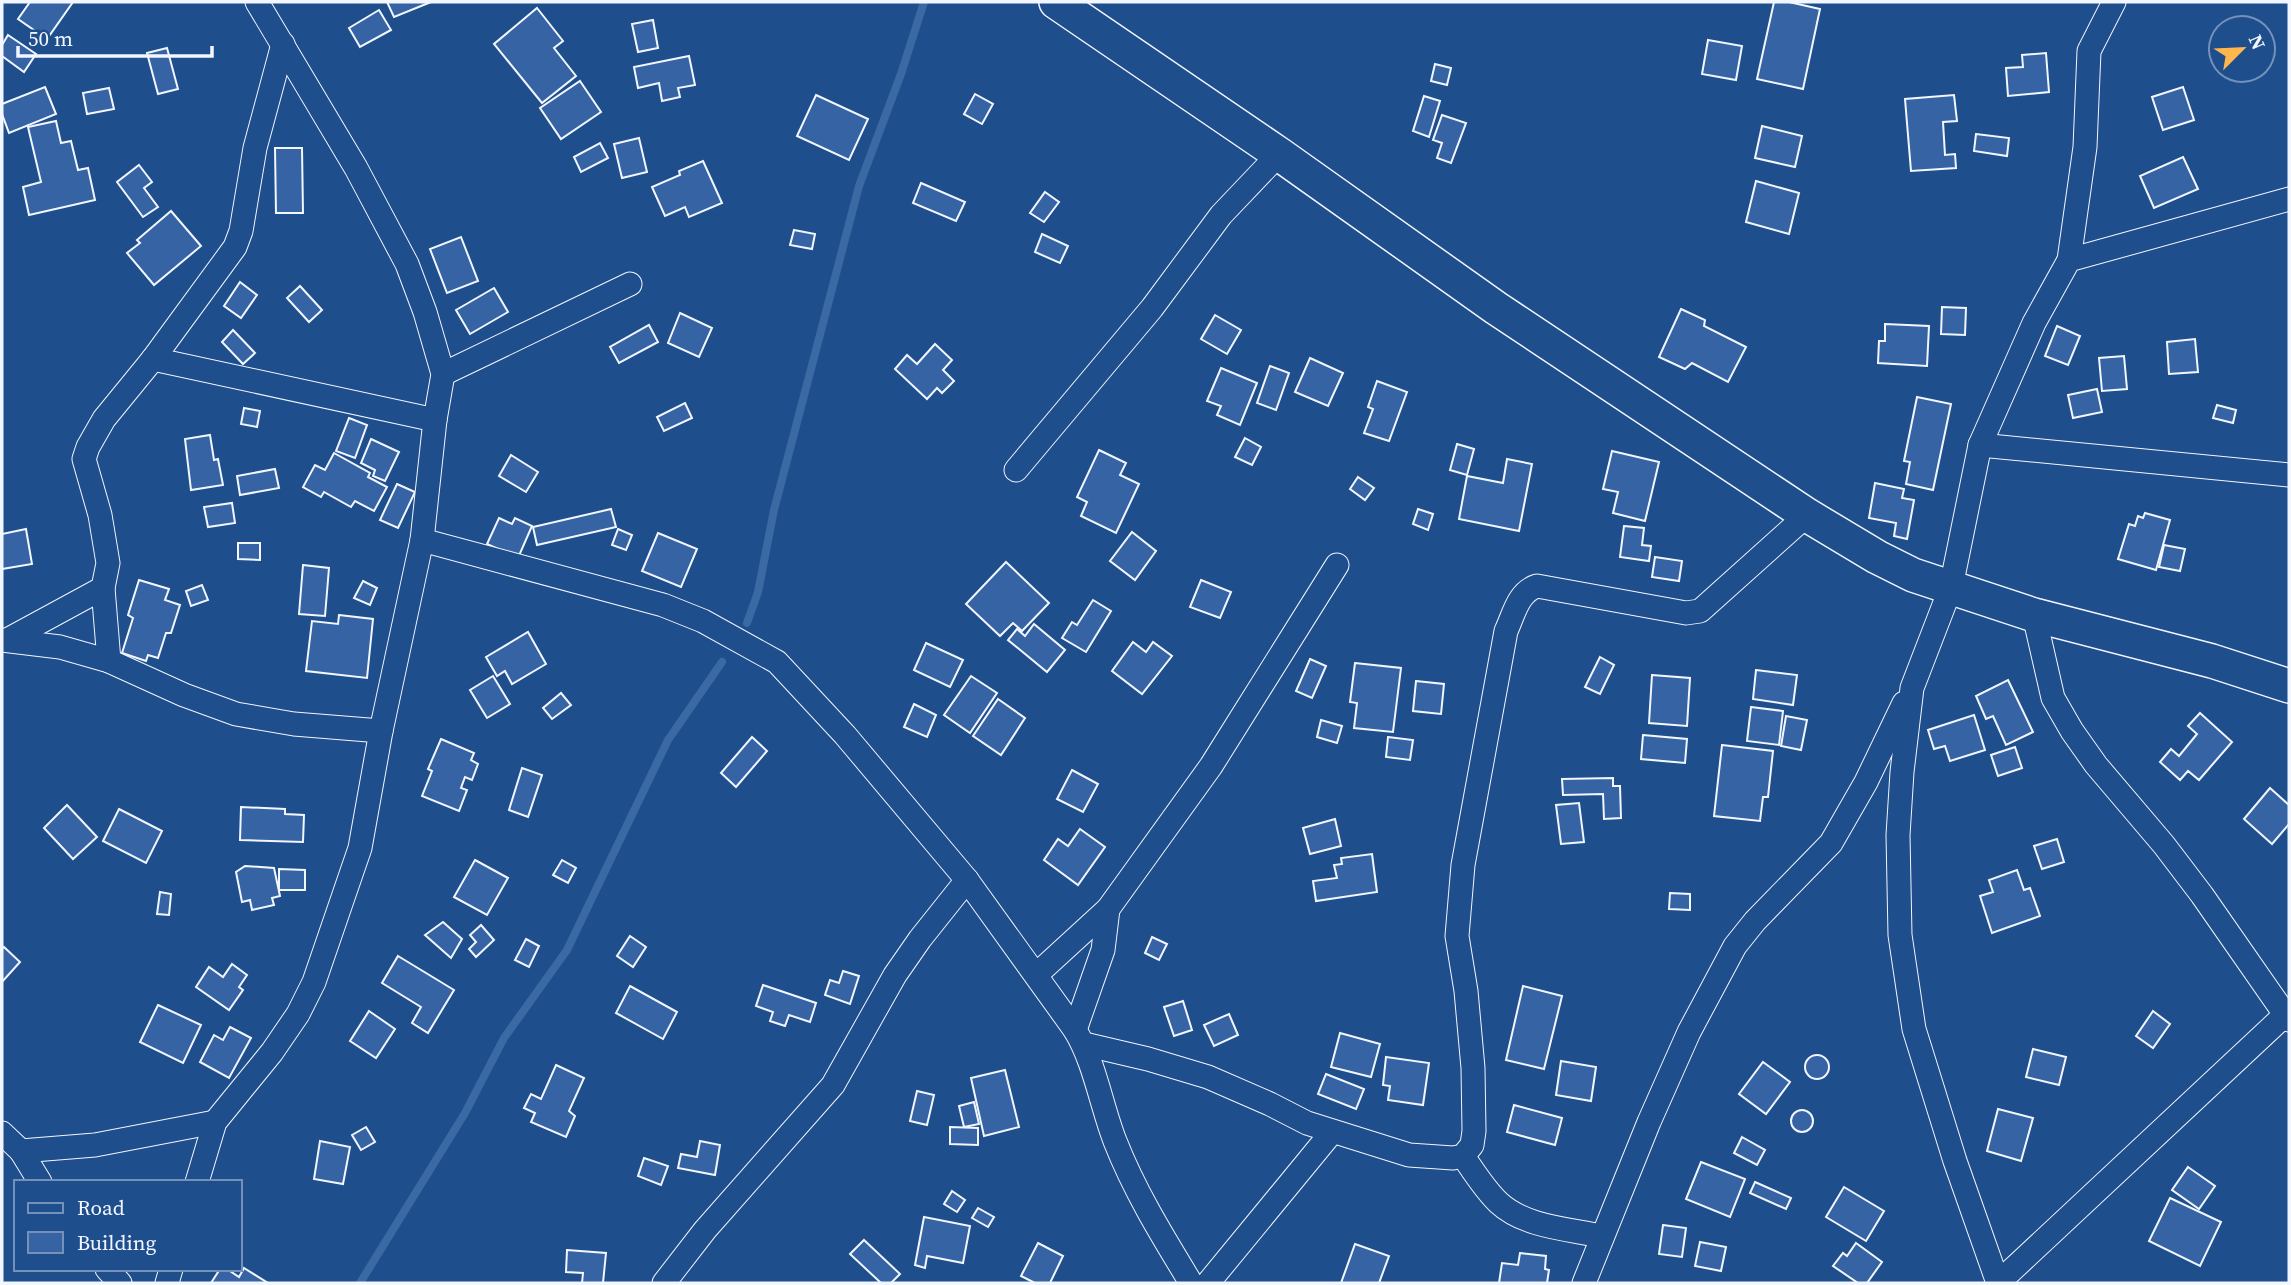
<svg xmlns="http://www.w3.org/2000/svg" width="2291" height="1285" font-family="'Source Serif 4',serif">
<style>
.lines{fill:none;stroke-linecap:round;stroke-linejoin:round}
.stream{stroke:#3b69a3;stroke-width:8}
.building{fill:#3563a3;stroke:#f2f6ff;stroke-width:2}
.street-casing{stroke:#f2f6ff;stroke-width:25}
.secondary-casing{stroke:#f2f6ff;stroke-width:36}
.street{stroke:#1f4e8c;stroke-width:23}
.secondary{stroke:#1f4e8c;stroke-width:33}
</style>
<rect width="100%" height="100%" fill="#1f4e8c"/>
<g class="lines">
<g class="stream">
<polyline points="747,623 758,592 774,510 859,186 901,74 924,2"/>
<polyline points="360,1283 465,1113 504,1038 567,950 668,740 722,662"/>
</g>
</g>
<g class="building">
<polygon points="30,2 73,2 47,39 18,19"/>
<polygon points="387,2 431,2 394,17"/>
<polygon points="1774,2 1789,2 1820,9 1803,89 1757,79"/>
<polygon points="537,8 563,41 554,48 576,76 542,103 494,44"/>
<polygon points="379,10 391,30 360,47 349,28"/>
<polygon points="653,20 658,48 638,52 632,24"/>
<polygon points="8,35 36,54 24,72 2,56 2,45"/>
<polygon points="1708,40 1742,46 1736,80 1702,74"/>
<polygon points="167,48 178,89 158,94 147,53"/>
<polygon points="2046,53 2049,92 2008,96 2006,68 2023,67 2022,55"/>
<polygon points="689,56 695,85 678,88 680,97 662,101 659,83 638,88 634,67"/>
<polygon points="1435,64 1451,68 1447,85 1431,81"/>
<polygon points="580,81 601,112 561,139 540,108"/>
<polygon points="45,87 56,114 9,133 2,114 2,104"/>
<polygon points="2183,87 2194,120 2163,130 2152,97"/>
<polygon points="109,88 114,109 87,114 83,93"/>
<polygon points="975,94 993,104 982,124 964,114"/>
<polygon points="816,95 868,119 849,160 797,136"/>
<polygon points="1954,95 1957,121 1943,122 1945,155 1955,154 1956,168 1911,171 1905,99"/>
<polygon points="1424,96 1440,101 1429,137 1413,131"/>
<polygon points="1442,115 1466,123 1451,163 1437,158 1442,143 1433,140"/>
<polygon points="56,121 61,143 71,141 78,170 88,168 95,200 29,215 23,187 41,182 28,127"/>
<polygon points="1762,126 1802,136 1795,167 1755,158"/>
<polygon points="1976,134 2009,138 2007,156 1974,151"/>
<polygon points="639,138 647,172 622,178 614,144"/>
<polygon points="600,143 608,158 581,172 574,157"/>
<polygon points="275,148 302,148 303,213 276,213"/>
<polygon points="2183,157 2198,189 2154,208 2140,176"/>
<polygon points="703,161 722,203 689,217 685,207 665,216 652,187 680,175 679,171"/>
<polygon points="139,165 152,182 144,188 158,207 143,217 117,182"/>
<polygon points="1756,181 1799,193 1789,234 1746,222"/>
<polygon points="921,183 965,202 956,221 913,203"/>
<polygon points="1045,192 1059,202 1044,222 1030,213"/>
<polygon points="171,211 201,246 154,285 127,253 140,243 137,240"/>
<polygon points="794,230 815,234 812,249 790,245"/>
<polygon points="1042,234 1068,246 1060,263 1035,252"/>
<polygon points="461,237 478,281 447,293 430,249"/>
<polygon points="240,282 257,295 241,318 224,306"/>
<polygon points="300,286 322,310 309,322 287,298"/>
<polygon points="494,288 508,312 470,334 456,310"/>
<polygon points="1942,307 1966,308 1965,335 1941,334"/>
<polygon points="1681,309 1705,320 1704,326 1746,347 1728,382 1692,363 1685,369 1659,357"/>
<polygon points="680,313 712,328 699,357 668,343"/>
<polygon points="1215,315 1241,330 1227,354 1201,339"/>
<polygon points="1885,324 1929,326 1927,366 1878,363 1879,341 1885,341"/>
<polygon points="649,325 658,342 619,363 610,347"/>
<polygon points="2057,326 2080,336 2068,365 2045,356"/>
<polygon points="233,330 255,353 243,364 222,342"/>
<polygon points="2195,339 2198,372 2169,374 2167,342"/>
<polygon points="935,344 952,360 943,370 954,381 942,393 937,388 927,399 895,369 907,355 917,364"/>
<polygon points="2124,356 2127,389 2102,391 2099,358"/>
<polygon points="1310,358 1343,373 1328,406 1295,392"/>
<polygon points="1270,366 1289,373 1276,410 1257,403"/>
<polygon points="1221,368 1257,383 1240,425 1217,415 1221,406 1207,401"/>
<polygon points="1377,381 1407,392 1389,441 1364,433 1373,409 1368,407"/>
<polygon points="2097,389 2102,412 2073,418 2068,395"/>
<polygon points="1917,397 1951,404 1933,490 1906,484 1910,462 1904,461"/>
<polygon points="685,403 692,418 664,431 657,417"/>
<polygon points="2217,405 2236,410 2233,423 2213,418"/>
<polygon points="244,408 260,411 257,427 241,424"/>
<polygon points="349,418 367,425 355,458 336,451"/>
<polygon points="210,435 214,460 218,459 223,485 191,490 185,439"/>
<polygon points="1245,438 1261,447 1252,465 1235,457"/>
<polygon points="371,439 399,452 385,481 373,476 375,470 361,463"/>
<polygon points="1457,444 1474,449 1467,475 1450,470"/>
<polygon points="1099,450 1126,463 1120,475 1139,484 1116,533 1081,516 1087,502 1077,497"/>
<polygon points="1612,451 1659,462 1645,521 1613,513 1618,492 1603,489"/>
<polygon points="334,453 370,473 368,477 387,487 374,511 355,501 351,507 324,492 321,497 303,487 315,465 325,470"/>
<polygon points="511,455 538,472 526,492 499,476"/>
<polygon points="1507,459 1532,464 1519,531 1459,519 1467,476 1503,483"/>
<polygon points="275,469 279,488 240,495 237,476"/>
<polygon points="1358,477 1374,488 1365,500 1350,489"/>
<polygon points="1875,483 1904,489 1902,498 1914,500 1907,539 1894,536 1896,523 1869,518"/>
<polygon points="397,484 415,492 398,528 380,520"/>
<polygon points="232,503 235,523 208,527 204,507"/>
<polygon points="611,509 616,527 537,545 533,527"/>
<polygon points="1418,509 1433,514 1428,530 1413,524"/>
<polygon points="2145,513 2170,520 2156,570 2118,559 2129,524 2135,526 2138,516 2143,518"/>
<polygon points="499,518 512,524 515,518 532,526 518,558 487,544"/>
<polygon points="1624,526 1644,528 1642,545 1651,546 1649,561 1620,557"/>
<polygon points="26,529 32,564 2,569 2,534"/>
<polygon points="618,529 632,535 626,550 612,545"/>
<polygon points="1132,532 1156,551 1135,580 1110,561"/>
<polygon points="658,533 697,549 681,587 642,571"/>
<polygon points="238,543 260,543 260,560 238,559"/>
<polygon points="2164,545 2185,549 2180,571 2159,567"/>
<polygon points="1655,557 1682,561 1679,581 1652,577"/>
<polygon points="1006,562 1049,603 1022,631 1013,623 1000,636 966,604"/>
<polygon points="303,565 329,568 325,616 299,614"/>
<polygon points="139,580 169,589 165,600 180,605 171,633 166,633 158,658 148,655 146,661 122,653 133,618 128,615"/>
<polygon points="1201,580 1231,592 1220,618 1190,607"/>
<polygon points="363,581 377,588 370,605 354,598"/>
<polygon points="202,585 208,600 191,606 186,591"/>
<polygon points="1093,600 1111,611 1086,652 1062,638 1072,622 1077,625"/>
<polygon points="339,615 373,619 367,678 306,671 312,621 338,624"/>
<polygon points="1034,624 1065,650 1047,672 1008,640 1017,629 1025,636"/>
<polygon points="528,632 546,664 512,684 505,671 497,676 486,657"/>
<polygon points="1133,642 1146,652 1153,642 1172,656 1142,694 1112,671"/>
<polygon points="926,643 963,660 950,687 914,670"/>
<polygon points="1600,657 1614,665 1600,694 1585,687"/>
<polygon points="1310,659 1326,666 1312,698 1296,691"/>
<polygon points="1355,663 1401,668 1393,732 1354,728 1357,703 1350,702"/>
<polygon points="1756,670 1797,675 1793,705 1753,699"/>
<polygon points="1652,675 1690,678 1687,726 1649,723"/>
<polygon points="493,676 510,704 487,718 470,690"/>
<polygon points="971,676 997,693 970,733 944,715"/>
<polygon points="2008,680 2033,732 2006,745 1993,716 1986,719 1976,696"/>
<polygon points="1416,681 1444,684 1441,714 1413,711"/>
<polygon points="561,693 571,705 552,719 543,708"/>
<polygon points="998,699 1025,718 1001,755 973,736"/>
<polygon points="914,704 936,715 927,737 904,727"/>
<polygon points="1751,707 1783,711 1779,745 1747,741"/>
<polygon points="2200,713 2232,742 2199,780 2188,771 2180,780 2160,762 2171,749 2179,756 2197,734 2188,726"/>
<polygon points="1974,715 1985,750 1950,761 1945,746 1934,749 1928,730"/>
<polygon points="1786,716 1807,720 1801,750 1781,746"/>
<polygon points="1321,720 1342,726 1337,743 1317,737"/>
<polygon points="1643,735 1687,739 1685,763 1641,759"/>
<polygon points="752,737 767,751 736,787 721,773"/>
<polygon points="1388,737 1413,740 1410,760 1386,757"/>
<polygon points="441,739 474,753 471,760 478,764 472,780 465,777 461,788 467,790 459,811 422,796 432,771 428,769"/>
<polygon points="1722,745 1773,751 1768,797 1763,797 1760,821 1714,816"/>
<polygon points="2015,747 2022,768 1998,776 1991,755"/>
<polygon points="522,768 542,775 528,817 509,810"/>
<polygon points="1072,770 1098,784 1083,812 1057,799"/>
<polygon points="1613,778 1613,786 1620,786 1621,818 1604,819 1603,794 1563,795 1562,779"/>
<polygon points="2270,788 2289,805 2289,824 2272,844 2244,819"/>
<polygon points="1579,803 1584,842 1561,844 1556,805"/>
<polygon points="67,805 97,837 73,859 44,828"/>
<polygon points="241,807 285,809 285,814 304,815 303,842 240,840"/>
<polygon points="119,809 162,831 146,863 103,841"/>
<polygon points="1335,819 1341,846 1310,854 1303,828"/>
<polygon points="1080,829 1105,847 1078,885 1044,860 1058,839 1068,846"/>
<polygon points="2057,839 2064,862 2042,869 2034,846"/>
<polygon points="1372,854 1377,892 1316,901 1313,881 1337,878 1334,865 1342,864 1341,858"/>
<polygon points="475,860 508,878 487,915 454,897"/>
<polygon points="562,860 576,868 568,883 553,875"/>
<polygon points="245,866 274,868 280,896 272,898 274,905 252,910 250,900 242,902 236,872"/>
<polygon points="279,869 305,870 305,890 279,890"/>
<polygon points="2017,870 2024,890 2030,888 2040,916 1992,933 1980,896 1993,892 1989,880"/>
<polygon points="160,892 171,894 169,915 157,914"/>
<polygon points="1670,893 1690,894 1690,910 1669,909"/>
<polygon points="443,922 462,939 451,958 425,935"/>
<polygon points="481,925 494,940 476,957 469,949 476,942 470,935"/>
<polygon points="630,936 646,947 633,967 617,956"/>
<polygon points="1152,937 1167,944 1159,960 1145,953"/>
<polygon points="526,939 539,946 529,967 515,960"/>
<polygon points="4,947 20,962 2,982 2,949"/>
<polygon points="398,956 454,990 428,1033 412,1023 421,1007 382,983"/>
<polygon points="232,964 247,975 239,987 243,990 229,1010 196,987 209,967 223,977"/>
<polygon points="843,971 859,976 850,1004 825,995 830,980 839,983"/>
<polygon points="763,985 816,1003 810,1022 789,1015 785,1026 770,1021 773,1012 756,1006"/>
<polygon points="630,986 677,1012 663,1039 616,1013"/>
<polygon points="1523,986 1562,996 1544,1069 1506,1060"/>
<polygon points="1183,1001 1192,1030 1174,1036 1164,1007"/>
<polygon points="158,1005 201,1025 183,1063 140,1042"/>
<polygon points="369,1011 395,1029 376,1058 350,1041"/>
<polygon points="2153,1011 2170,1024 2153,1048 2136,1036"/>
<polygon points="1229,1014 1238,1035 1214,1046 1204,1025"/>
<polygon points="230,1027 251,1038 229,1078 200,1062 214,1035 223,1040"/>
<polygon points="1340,1033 1380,1044 1371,1077 1331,1067"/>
<polygon points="2033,1049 2066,1057 2059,1085 2026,1077"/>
<circle cx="1817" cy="1067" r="12"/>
<polygon points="1386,1057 1429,1063 1423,1105 1388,1100 1390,1086 1383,1085"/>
<polygon points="1561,1061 1596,1067 1591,1101 1556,1095"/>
<polygon points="1763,1062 1790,1082 1766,1114 1739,1094"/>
<polygon points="556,1065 584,1078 569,1111 575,1116 566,1137 531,1122 535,1113 524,1108 531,1094 541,1099"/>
<polygon points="1005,1070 1019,1127 984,1136 971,1078"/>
<polygon points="1326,1074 1364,1089 1356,1109 1318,1094"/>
<polygon points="917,1091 934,1095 927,1125 910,1121"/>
<polygon points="974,1102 979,1124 964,1127 959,1106"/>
<polygon points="1514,1105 1562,1118 1555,1145 1507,1132"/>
<polygon points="1998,1109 2033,1118 2021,1161 1987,1151"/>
<circle cx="1802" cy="1121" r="11"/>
<polygon points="366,1127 375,1142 361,1150 352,1135"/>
<polygon points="950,1127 978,1128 978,1145 950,1144"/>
<polygon points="1742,1137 1765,1150 1757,1165 1734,1153"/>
<polygon points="320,1141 350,1147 343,1184 314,1179"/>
<polygon points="700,1141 720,1145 715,1175 678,1168 681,1154 697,1157"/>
<polygon points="644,1158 668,1166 661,1185 638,1176"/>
<polygon points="1701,1162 1745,1179 1730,1217 1686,1199"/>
<polygon points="2188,1167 2215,1186 2199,1209 2172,1190"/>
<polygon points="1755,1182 1791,1198 1786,1209 1750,1193"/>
<polygon points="1844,1187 1884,1211 1866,1241 1826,1217"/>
<polygon points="952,1191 965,1200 957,1212 944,1204"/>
<polygon points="2170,1198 2221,1222 2200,1266 2149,1241"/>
<polygon points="978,1208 994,1217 988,1227 972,1218"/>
<polygon points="924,1217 970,1226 963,1263 927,1256 925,1268 915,1265"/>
<polygon points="1663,1225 1686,1228 1682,1257 1659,1254"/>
<polygon points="864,1240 900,1274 891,1283 881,1283 850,1254"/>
<polygon points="1700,1242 1726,1247 1721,1271 1695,1266"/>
<polygon points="1038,1243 1063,1256 1050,1283 1035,1283 1021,1276"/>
<polygon points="1856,1243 1882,1262 1867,1283 1858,1283 1833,1266 1843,1253 1847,1256"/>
<polygon points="1355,1244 1389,1256 1379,1283 1341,1283"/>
<polygon points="567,1250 606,1253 603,1283 582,1283 583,1273 566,1272"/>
<polygon points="1520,1253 1546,1256 1545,1269 1549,1270 1547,1283 1499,1283 1502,1263 1518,1265"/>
<polygon points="244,1268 268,1283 211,1283 220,1269 227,1269 239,1277"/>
</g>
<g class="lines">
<defs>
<g id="street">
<polyline points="2069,260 2085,147 2089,51 2114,2"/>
<polyline points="153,359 435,420"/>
<polyline points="443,374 630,284"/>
<polyline points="1980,445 2289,475"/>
<polyline points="1016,470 1152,308 1221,215 1279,154"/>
<path d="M422,540L663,605L703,621L777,662L845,735L967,880L1075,1030C1095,1063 1101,1105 1115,1141C1135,1192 1163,1237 1191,1283"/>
<polyline points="2034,615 2053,698 2072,731 2096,765 2164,845 2202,895 2289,1020"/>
<polyline points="9,639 103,588"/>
<polyline points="2,640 60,647 109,661 184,695 236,714 294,724 381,731 422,540 435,420 443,374 425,312 407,264 356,168 257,2"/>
<polyline points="109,661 103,588 108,563 100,515 84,459 88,447 104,419 153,359 235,247 241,231 255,148 283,44"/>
<polyline points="1036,975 1108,909 1211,766 1337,565"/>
<polyline points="1075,1030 1103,950 1108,909"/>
<path d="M1084,1044L1148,1059L1208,1077L1270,1104L1307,1123L1409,1155L1453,1158L1463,1156L1472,1145L1474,1131L1473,1068L1466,991L1457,936L1463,865L1506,631C1514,614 1518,592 1537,586L1686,613L1700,611L1807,515"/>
<polyline points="2,1133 21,1151 40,1182"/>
<polyline points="21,1151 95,1145 215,1122"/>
<path d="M1463,1156C1474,1172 1485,1190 1499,1203C1525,1227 1569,1229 1601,1236"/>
<polyline points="197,1182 215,1122 272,1052 298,1014 314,982 360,848 381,731"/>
<polyline points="107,1269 120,1283"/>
<polyline points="167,1283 171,1269"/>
<polyline points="664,1283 705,1230 833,1085 895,975 920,939 967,880"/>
<polyline points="1208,1283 1332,1132"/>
<polyline points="1584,1283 1649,1122 1689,1032 1735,946 1755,921 1831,843 1866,782 1904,703"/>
<polyline points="1998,1283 1955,1161 1914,1029 1900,935 1898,835 1902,772 1912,688 1951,587 1980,445 2034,323 2069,260 2289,199"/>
<polyline points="1998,1283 2286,1014"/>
</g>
<polyline id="secondary" points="1056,2 1279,154 1496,308 1807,515 1877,557 1913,575 2034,615 2212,661 2289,686"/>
</defs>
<use href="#street" class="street-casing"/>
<use href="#secondary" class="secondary-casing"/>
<use href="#street" class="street"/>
<use href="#secondary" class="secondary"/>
</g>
<rect width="2291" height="1285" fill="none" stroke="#f2f6ff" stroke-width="7"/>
<rect x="14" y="1180" width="228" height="91" fill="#1f4e8c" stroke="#7391ba" stroke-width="2"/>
<rect x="28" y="1203" width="35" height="10" fill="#1f4e8c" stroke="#7391ba" stroke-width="2"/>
<text x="77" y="1215" font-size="21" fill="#f2f6ff">Road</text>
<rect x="28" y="1232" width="35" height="21" fill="#3563a3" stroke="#7391ba" stroke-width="2"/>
<text x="77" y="1250" font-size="21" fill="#f2f6ff">Building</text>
<g transform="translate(2242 49) rotate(66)"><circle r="33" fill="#1f4e8c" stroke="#7391ba" stroke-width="2"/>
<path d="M0-5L12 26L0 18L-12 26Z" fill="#ffb74d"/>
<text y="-10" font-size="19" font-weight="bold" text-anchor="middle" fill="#f2f6ff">N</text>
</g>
<path d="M18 46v10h194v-10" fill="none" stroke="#f2f6ff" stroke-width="3.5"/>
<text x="28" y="46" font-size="21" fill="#f2f6ff" stroke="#1f4e8c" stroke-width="5" paint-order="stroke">50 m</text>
</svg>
